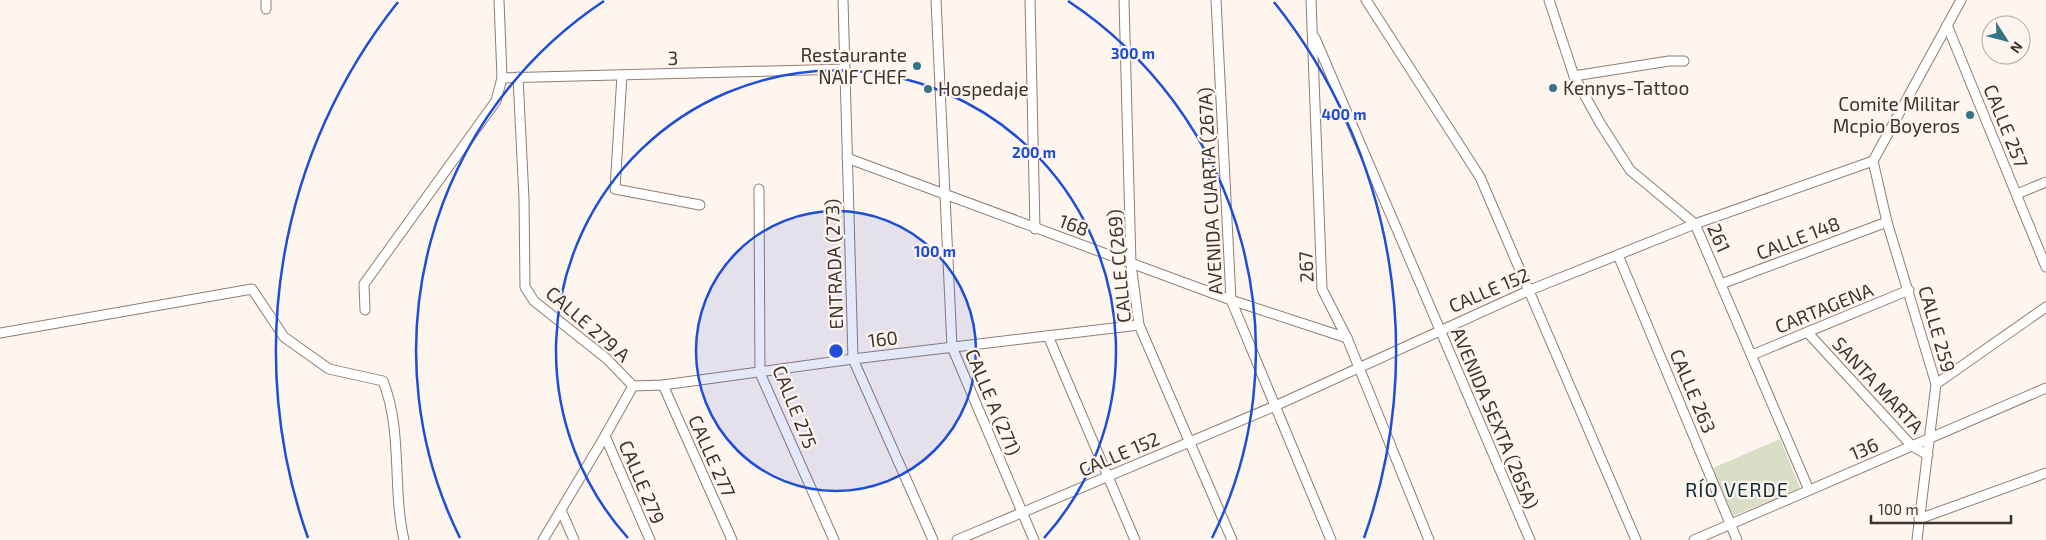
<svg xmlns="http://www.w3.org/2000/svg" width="2046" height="540" font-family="'Exo 2',sans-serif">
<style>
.green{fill:#d8dfc6}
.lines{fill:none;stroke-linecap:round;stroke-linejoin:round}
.minor-casing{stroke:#927c70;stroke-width:11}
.minor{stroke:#fff;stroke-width:9}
.ring{fill:none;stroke:#1d4ed8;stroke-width:2.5}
.poi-dot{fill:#347488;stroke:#fff5ef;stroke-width:2}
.labels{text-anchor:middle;stroke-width:4.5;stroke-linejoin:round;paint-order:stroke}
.poi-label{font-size:19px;fill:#3d332e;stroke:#fff5ef;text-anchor:end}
.street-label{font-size:19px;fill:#3d332e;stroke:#fff5ef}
.neighbourhood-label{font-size:20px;letter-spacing:1px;fill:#0f2e38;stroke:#fff5ef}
.centre{fill:#1d4ed8;stroke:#fff5ef;stroke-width:2.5}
.ring-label{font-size:15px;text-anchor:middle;font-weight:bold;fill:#1d4ed8;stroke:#fff5ef;stroke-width:4.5;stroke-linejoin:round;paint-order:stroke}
</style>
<rect width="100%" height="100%" fill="#fff5ef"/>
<polygon class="green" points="1780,439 1800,488 1733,516 1713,468"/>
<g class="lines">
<defs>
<g id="minor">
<polyline points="266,0 266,9"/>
<polyline points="843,0 853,359 933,540"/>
<polyline points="936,0 952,347 1034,540"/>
<polyline points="1030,0 1035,229"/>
<polyline points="1124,0 1131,264 1139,325 1232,540"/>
<polyline points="1216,0 1231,300 1331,540"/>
<polyline points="1311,0 1322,289 1347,338 1429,540"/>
<polyline points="1366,0 1480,177 1636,540"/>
<polyline points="1549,0 1574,76 1600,123 1630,170 1695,224 1809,490"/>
<polyline points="1947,25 2046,267"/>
<polyline points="1315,38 1530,540"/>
<polyline points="622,75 615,189 700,205"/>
<polyline points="1574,76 1669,61 1684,61"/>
<polyline points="518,77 524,199 525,287 534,301 607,359 633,386 605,436 543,540"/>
<polyline points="502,78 845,69"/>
<polyline points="847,158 1231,300 1347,338"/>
<polyline points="1873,161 1887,222 1936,384 1917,540"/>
<polyline points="759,189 760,373 834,540"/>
<polyline points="2017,194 2046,182"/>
<polyline points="1618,255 1737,540"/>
<polyline points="1721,284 1887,222"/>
<polyline points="365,310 364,284 496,101 502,78 499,0"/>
<path d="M0,333L252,289L284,337L329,369L383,381C403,431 392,488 404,540"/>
<polyline points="1808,333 1912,446 1928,455"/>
<polyline points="1048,336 1135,540"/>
<polyline points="1752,355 1909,290"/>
<polyline points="1936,384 2046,307"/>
<polyline points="663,385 732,540"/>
<polyline points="633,386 663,385 853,359 1139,325"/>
<polyline points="605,436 650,540"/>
<polyline points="561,510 574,540"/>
<polyline points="1919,519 2046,473"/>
<polyline points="957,540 1275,406 1530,290 1695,224 1873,161 1961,0"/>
<polyline points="1694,540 2046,388"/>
</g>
</defs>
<use href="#minor" class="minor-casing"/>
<use href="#minor" class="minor"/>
</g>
<circle cx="836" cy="351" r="140" fill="#1d4ed8" fill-opacity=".12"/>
<g class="ring">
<circle cx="836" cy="351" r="140"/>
<path d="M628 538A280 280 0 1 1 1044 538"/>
<path d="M460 538A420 420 0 0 1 604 1M1068 1A420 420 0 0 1 1212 538"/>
<path d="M308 538A560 560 0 0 1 398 2M1274 2A560 560 0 0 1 1364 538"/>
</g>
<g class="poi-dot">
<circle cx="917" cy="66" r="5"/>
<circle cx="1553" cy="88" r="5"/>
<circle cx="928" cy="89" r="5"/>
<circle cx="1970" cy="115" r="5"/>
</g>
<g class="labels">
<g class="poi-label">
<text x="907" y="62">Restaurante<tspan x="907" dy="22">NAIF CHEF</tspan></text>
<text x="1563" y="95" text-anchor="start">Kennys-Tattoo</text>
<text x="938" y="96" text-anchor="start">Hospedaje</text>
<text x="1960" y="111">Comite Militar<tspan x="1960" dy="22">Mcpio Boyeros</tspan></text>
</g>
<g class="street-label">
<text transform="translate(673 58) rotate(-1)" y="7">3</text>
<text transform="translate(2006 126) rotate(68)" y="7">CALLE 257</text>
<text transform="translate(1210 191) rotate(-93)" y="7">AVENIDA CUARTA (267A)</text>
<text transform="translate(1074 225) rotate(20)" y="7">168</text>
<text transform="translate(1719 238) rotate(66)" y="7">261</text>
<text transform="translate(1798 238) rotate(-21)" y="7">CALLE 148</text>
<text transform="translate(834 264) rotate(-92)" y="7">ENTRADA (273)</text>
<text transform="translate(1119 266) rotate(-95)" y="7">CALLE C(269)</text>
<text transform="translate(1306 267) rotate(-93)" y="7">267</text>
<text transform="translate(1489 290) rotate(-23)" y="7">CALLE 152</text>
<text transform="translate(1824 308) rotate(-22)" y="7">CARTAGENA</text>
<text transform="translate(588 324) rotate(41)" y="7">CALLE 279 A</text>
<text transform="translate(1937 329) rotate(74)" y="7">CALLE 259</text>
<text transform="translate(883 339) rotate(-7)" y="7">160</text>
<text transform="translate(1878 385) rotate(47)" y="7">SANTA MARTA</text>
<text transform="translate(1693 391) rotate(67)" y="7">CALLE 263</text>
<text transform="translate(993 402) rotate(67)" y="7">CALLE A (271)</text>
<text transform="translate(795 407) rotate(68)" y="7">CALLE 275</text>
<text transform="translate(1495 418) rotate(67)" y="7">AVENIDA SEXTA (265A)</text>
<text transform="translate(1864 449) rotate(-23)" y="7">136</text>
<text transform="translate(1119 454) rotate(-23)" y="7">CALLE 152</text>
<text transform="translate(712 456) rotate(66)" y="7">CALLE 277</text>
<text transform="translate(642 482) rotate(67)" y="7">CALLE 279</text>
</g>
<g class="neighbourhood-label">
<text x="1737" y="497">RÍO VERDE</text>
</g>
</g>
<circle cx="836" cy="351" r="8" class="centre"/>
<g class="ring-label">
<text x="1133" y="59">300 m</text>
<text x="1344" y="120">400 m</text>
<text x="1034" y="158">200 m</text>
<text x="935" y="257">100 m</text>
</g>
<g transform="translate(2006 40) rotate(126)"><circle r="24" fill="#fff5ef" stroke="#b1a7a2"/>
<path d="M0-4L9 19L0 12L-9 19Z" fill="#347488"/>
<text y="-8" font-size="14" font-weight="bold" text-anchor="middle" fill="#3d332e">N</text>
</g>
<path d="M1871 515v8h140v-8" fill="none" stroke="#3d332e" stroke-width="2.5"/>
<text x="1878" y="515" font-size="15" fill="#3d332e" stroke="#fff5ef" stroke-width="4" paint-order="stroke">100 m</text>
</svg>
